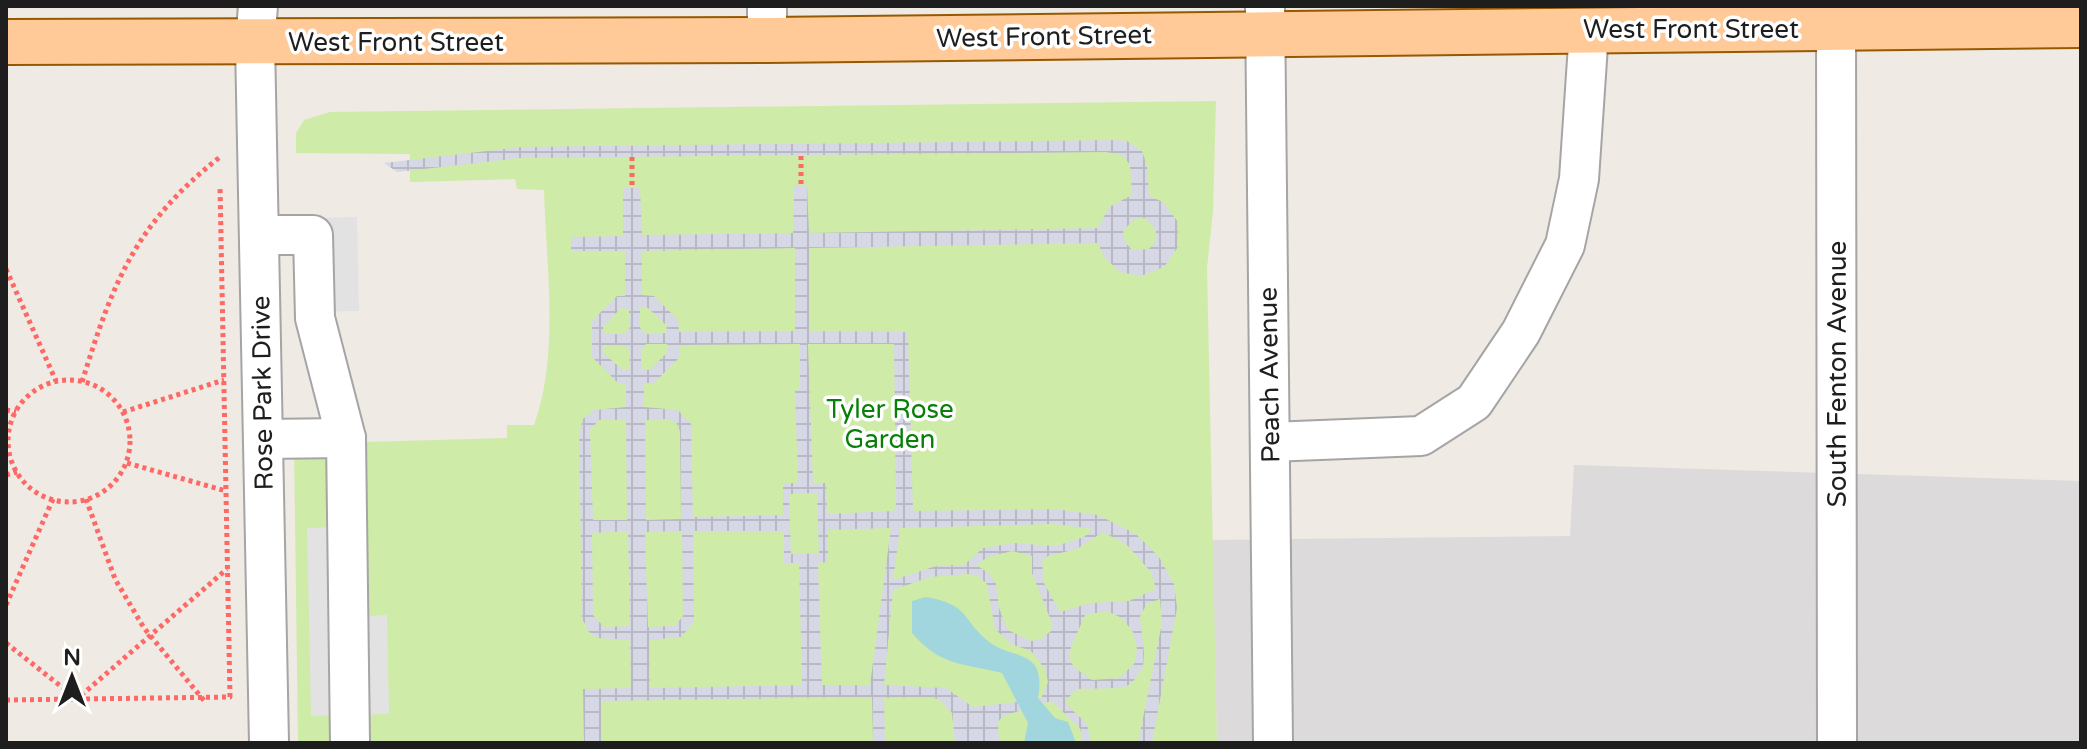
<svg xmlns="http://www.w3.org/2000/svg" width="2087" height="749" font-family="'Varela Round',sans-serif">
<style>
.residential{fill:#dcdadb}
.grass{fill:#ceeba7}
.parking{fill:#e2e2e2}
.plaza{fill:url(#plaza-grid);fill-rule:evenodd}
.water{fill:#a2d6de}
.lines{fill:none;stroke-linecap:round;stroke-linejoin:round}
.minor-casing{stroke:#a5a5a5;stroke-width:42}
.major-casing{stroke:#975900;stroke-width:48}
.path{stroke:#fe6865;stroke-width:5;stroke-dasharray:4 4;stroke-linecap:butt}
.minor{stroke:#fff;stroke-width:38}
.major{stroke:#ffca98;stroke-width:44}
.labels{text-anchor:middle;stroke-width:7;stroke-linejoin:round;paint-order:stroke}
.street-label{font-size:26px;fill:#1e1e1e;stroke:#fff}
.park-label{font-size:26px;fill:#087f08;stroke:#fff}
</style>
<defs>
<pattern id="plaza-grid" width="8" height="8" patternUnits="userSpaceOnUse" patternTransform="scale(2)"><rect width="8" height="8" fill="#d7d8e5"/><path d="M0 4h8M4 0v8" fill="none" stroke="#b8b9c4"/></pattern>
</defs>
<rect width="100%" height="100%" fill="#efeae3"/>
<polygon class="residential" points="1574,465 2081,481 2081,743 1217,743 1212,540 1570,536"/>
<path class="grass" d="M1216,101L1213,211L1207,268L1217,743H298L294,444L507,438V425H534C560,353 546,265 544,190L517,189L515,179L410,182V154L296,153V133L304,120L330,112Z"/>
<g class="parking">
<polygon points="357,217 359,311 305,312 303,218"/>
<polygon points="363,526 365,616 387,615 389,714 311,716 307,528"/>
</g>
<path class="plaza" d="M1114,140L1127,141L1142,151L1147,166L1149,196L1163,202L1178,222V247L1164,267L1141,276L1120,272L1104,257L1098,243L809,248V331L908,332L913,511L1055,509L1098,515L1136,534L1159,557L1174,584L1177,608L1152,743H1138L1162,623L1160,599L1147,604L1140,616L1144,653L1143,667L1132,683L1123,688L1077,689L1066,700L1068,706L1087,724L1091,743H1083L1080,728L1051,701L1003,716L998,722L999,743H955L952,713L940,700L932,697L884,698L885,743H873L872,697L601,701V743H584L583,689L631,688L630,640L597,638L588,631L582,618L579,433L583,419L594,410L626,407V384L618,383L592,357V321L617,296H625V251H571V237L623,236V188H640L642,235L793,233L794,185H807L809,233L1098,228L1109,207L1132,195L1130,165L1123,155L1106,152L520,158L397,172L384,163L520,147ZM1145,218L1156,230V241L1149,249L1132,250L1125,242L1123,231L1134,219ZM795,248V331L679,332L678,320L654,296L642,295V251ZM621,308L629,309L630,328L624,334H604L603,327ZM640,308H648L667,326L666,333L646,334L640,328ZM646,344H667L668,352L649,370H641V351ZM800,344V389L795,390L798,483H783V515L693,517L691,424L678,410L644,407V383H654L679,358V345ZM808,344H894L896,505L893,511L827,514L826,483H813ZM603,345H624L630,351L629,370H623L603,353ZM667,419L676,422L680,431L681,519L646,520L645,420ZM599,420H626L627,520H593L590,430ZM817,493L819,553L791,554L789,494ZM1054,524L1093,529L1084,537L1056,546L1014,543L983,548L964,565L936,566L893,580L900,528ZM891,528L870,685H822L818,563L828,562V530ZM628,531L630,626L604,627L593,615L592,533ZM682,531L683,616L675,626L648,627L645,532ZM693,531H784V563H799L802,685L650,688L649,640L681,637L694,622ZM1103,532L1127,545L1151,572L1156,589L1129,601L1090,603L1060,612L1044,583L1042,561L1048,556L1077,549ZM1012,551L1032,556V573L1052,623L1051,631L1041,639L1031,641L1008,630L999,608L996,584L990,574L976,565L988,557ZM968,574L979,577L987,584L995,629L1011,644L1031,651L1045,669L1048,682L1041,699L973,707L946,688L884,685L893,590L930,577ZM1107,611L1122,618L1133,632L1137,649L1134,664L1119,678L1092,680L1074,667L1069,659L1071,647L1085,615Z"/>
<path class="water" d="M926,597C970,605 960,617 988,641C1012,661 1047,647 1038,698L1055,718L1068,722L1076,743H1024L1028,723L1002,673C962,663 940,666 912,633V601Z"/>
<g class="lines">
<defs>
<g id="minor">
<polyline points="258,6 255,43 269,743"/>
<polyline points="1265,6 1273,743"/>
<polyline points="1836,6 1837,743"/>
<polyline points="767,40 767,6"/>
<polyline points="259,235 313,235 315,318 346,438 350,743"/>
<polyline points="263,439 346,438"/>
<polyline points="1270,442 1421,436 1474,402 1521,332 1565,245 1579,179 1589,30"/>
</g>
<polyline id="major" points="6,42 767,40 2081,25"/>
</defs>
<use href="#minor" class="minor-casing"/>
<use href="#major" class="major-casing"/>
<g class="path">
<polyline points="801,156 801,185"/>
<polyline points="632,157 632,188"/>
<polyline points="6,269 56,381"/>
<circle cx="69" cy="441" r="61"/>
<path d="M82,382C113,282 135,224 220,157"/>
<polyline points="6,410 16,412"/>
<polyline points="123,412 224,380"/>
<polyline points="127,463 226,491"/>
<polyline points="6,475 17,472"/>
<polyline points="86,499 115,579 144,628 206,703"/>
<polyline points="6,605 53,499"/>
<polyline points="6,643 77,699 227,569"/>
<polyline points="6,700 230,697 220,186"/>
</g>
<use href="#minor" class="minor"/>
<use href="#major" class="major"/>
</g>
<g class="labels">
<g class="street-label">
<text x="1691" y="38">West Front Street</text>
<text transform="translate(1044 36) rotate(-1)" y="9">West Front Street</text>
<text x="396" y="51">West Front Street</text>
<text transform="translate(1837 374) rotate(-90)" y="9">South Fenton Avenue</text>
<text transform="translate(1269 375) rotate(-91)" y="9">Peach Avenue</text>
<text transform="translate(262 393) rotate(-91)" y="9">Rose Park Drive</text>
</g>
<g class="park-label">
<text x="890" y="418">Tyler Rose<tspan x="890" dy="30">Garden</tspan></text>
</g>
</g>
<rect width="2087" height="749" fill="none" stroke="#1e1e1e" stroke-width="16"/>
<g transform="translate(72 677)" stroke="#ffffff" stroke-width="6" paint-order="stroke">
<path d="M0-6L14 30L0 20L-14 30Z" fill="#1e1e1e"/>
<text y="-12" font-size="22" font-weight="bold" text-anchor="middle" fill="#1e1e1e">N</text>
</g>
</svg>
